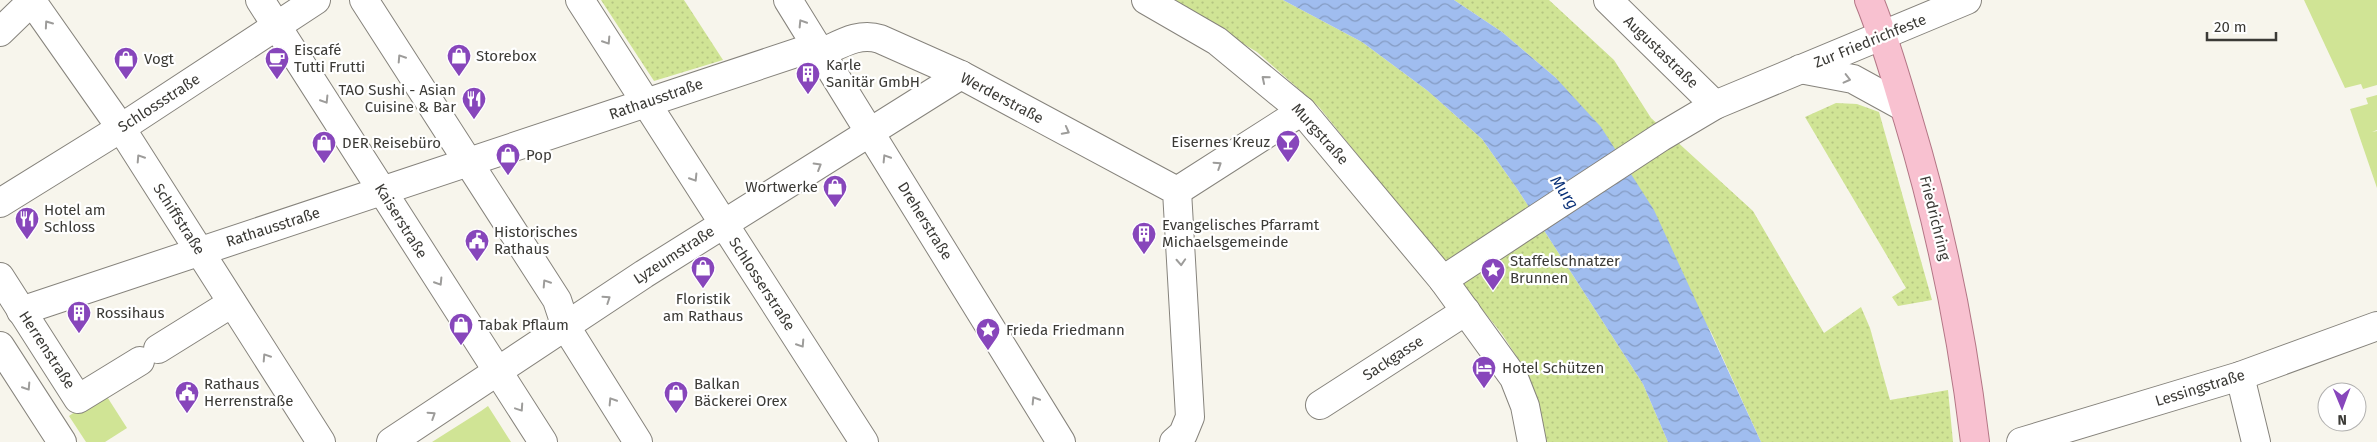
<svg xmlns="http://www.w3.org/2000/svg" width="2377" height="442" font-family="'Fira Sans',sans-serif">
<style>
.grass{fill:url(#grass-dots)}
.green{fill:#d0e495}
.water{fill:url(#water-waves)}
.lines{fill:none;stroke-linecap:round;stroke-linejoin:round}
.minor-casing{stroke:#86837c;stroke-width:30}
.major-casing{stroke:#b37685;stroke-width:30}
.minor{stroke:#fff;stroke-width:28}
.major{stroke:#f8c1d0;stroke-width:28}
.oneway{stroke:#9d9c9a}
.labels{text-anchor:middle;stroke-width:4.5;stroke-linejoin:round;paint-order:stroke}
.street-label{font-size:15px;fill:#3b3a36;stroke:#fff}
.poi-label{font-size:15px;fill:#3b3a36;stroke:#fff;text-anchor:start}
.water-label{font-size:16px;font-style:italic;fill:#0c3379;stroke:#fff}
</style>
<defs>
<pattern id="grass-dots" width="8" height="8" patternUnits="userSpaceOnUse" patternTransform="scale(1.25)"><rect width="8" height="8" fill="#d0e495"/><path d="M2 2h.1M6 6h.1" fill="none" stroke="#b4c481" stroke-width="1.8" stroke-linecap="round"/></pattern>
<pattern id="water-waves" width="16" height="10" patternUnits="userSpaceOnUse" patternTransform="scale(1.25)"><rect width="16" height="10" fill="#a0bdef"/><path d="M0 5q4-4 8 0t8 0" fill="none" stroke="#849bc2"/></pattern>
</defs>
<rect width="100%" height="100%" fill="#f7f5ec"/>
<g class="grass">
<polygon points="601,0 684,0 723,60 654,81"/>
<polygon points="1170,0 1283,0 1362,42 1428,91 1482,139 1518,190 1643,384 1668,442 1543,442 1535,395 1524,368 1502,334 1319,107 1257,52"/>
<polygon points="1454,0 1549,0 1614,60 1651,118 1753,211 1824,333 1861,307 1870,328 1890,400 1948,390 1953,442 1761,442 1711,332 1556,78 1502,32"/>
<polygon points="1836,103 1857,104 1879,112 1932,300 1898,306 1892,297 1906,288 1805,117"/>
</g>
<g class="green">
<polygon points="2304,0 2377,0 2377,85 2363,89 2361,84 2345,88"/>
<polygon points="2377,95 2377,130 2372,132 2377,131 2377,188 2350,109 2368,104 2366,98"/>
<polygon points="104,392 127,428 105,442 86,442 69,416"/>
<polygon points="488,406 511,442 432,442 481,411"/>
</g>
<polygon class="water" points="1283,0 1454,0 1502,32 1556,78 1601,127 1654,210 1761,442 1668,442 1643,384 1518,190 1482,139 1428,91 1362,42"/>
<g class="lines">
<defs>
<g id="minor">
<polyline points="31,0 121,128 321,442"/>
<polyline points="260,0 543,442"/>
<polyline points="364,0 557,300 566,327 638,442"/>
<polyline points="580,0 864,442"/>
<polyline points="788,0 1061,442"/>
<polyline points="1146,0 1217,41 1302,111 1443,280 1514,378 1525,406 1532,442"/>
<polyline points="1608,0 1715,105"/>
<polyline points="0,32 33,0"/>
<path d="M821,53C841,44 859,32 880,39L961,75L1177,191L1190,417L1183,434L1174,442"/>
<polyline points="1800,69 1853,79 1904,107"/>
<polyline points="1177,191 1302,111"/>
<polyline points="0,203 121,128 316,0"/>
<polyline points="0,277 78,399 140,361"/>
<polyline points="1443,280 1661,137 1715,105 1967,0"/>
<polyline points="21,311 817,46"/>
<polyline points="0,346 62,442"/>
<polyline points="158,349 232,303"/>
<polyline points="2240,376 2256,442"/>
<polyline points="1320,405 1466,311"/>
<polyline points="391,442 644,274 961,75"/>
<polyline points="2021,442 2240,376 2377,326"/>
</g>
<path id="major" d="M1869,0C1885,39 1896,79 1908,119C1940,225 1962,332 1975,442"/>
</defs>
<use href="#minor" class="minor-casing"/>
<use href="#major" class="major-casing"/>
<use href="#minor" class="minor"/>
<use href="#major" class="major"/>
</g>
<defs><path id="oneway-chevron" d="M-2-3.5L2.5 0L-2 3.5" fill="none" stroke-width="1.6" stroke-linecap="round" stroke-linejoin="round" transform="scale(1.25)"/></defs>
<g class="oneway">
<use href="#oneway-chevron" transform="translate(802 23) rotate(-122)"/>
<use href="#oneway-chevron" transform="translate(48 24) rotate(-125)"/>
<use href="#oneway-chevron" transform="translate(607 41) rotate(57)"/>
<use href="#oneway-chevron" transform="translate(401 58) rotate(-123)"/>
<use href="#oneway-chevron" transform="translate(1265 79) rotate(-140)"/>
<use href="#oneway-chevron" transform="translate(1847 79) rotate(14)"/>
<use href="#oneway-chevron" transform="translate(325 100) rotate(58)"/>
<use href="#oneway-chevron" transform="translate(1066 131) rotate(28)"/>
<use href="#oneway-chevron" transform="translate(140 158) rotate(-123)"/>
<use href="#oneway-chevron" transform="translate(886 158) rotate(-122)"/>
<use href="#oneway-chevron" transform="translate(1218 165) rotate(-33)"/>
<use href="#oneway-chevron" transform="translate(818 166) rotate(-31)"/>
<use href="#oneway-chevron" transform="translate(694 178) rotate(58)"/>
<use href="#oneway-chevron" transform="translate(1181 262) rotate(87)"/>
<use href="#oneway-chevron" transform="translate(439 282) rotate(58)"/>
<use href="#oneway-chevron" transform="translate(546 283) rotate(-123)"/>
<use href="#oneway-chevron" transform="translate(607 299) rotate(-34)"/>
<use href="#oneway-chevron" transform="translate(801 344) rotate(57)"/>
<use href="#oneway-chevron" transform="translate(266 357) rotate(-123)"/>
<use href="#oneway-chevron" transform="translate(27 387) rotate(57)"/>
<use href="#oneway-chevron" transform="translate(1035 400) rotate(-122)"/>
<use href="#oneway-chevron" transform="translate(612 401) rotate(-122)"/>
<use href="#oneway-chevron" transform="translate(520 408) rotate(56)"/>
<use href="#oneway-chevron" transform="translate(432 415) rotate(-33)"/>
</g>
<defs>
<symbol id="shop-pin" viewBox="-11 -11 22 30"><path d="M0 17L-7.5 6A9.5 9.5 0 1 1 7.5 6Z" fill="#8746bb" stroke="#fff"/><path d="M-5-2.5h2.3a2.7 3.5 0 0 1 5.4 0H5L5.5 6h-11ZM-1.5-2.5h3a1.5 2.3 0 0 0-3 0Z" fill="#fff"/></symbol>
<symbol id="cafe-pin" viewBox="-11 -11 22 30"><path d="M0 17L-7.5 6A9.5 9.5 0 1 1 7.5 6Z" fill="#8746bb" stroke="#fff"/><path d="M-5.5-4.5H6V0H3Q3 3.5 0 3.5H-2.5Q-5.5 3.5-5.5 0ZM3-3.2v2h1.7v-2ZM-6 4.5H4V6H-6Z" fill="#fff"/></symbol>
<symbol id="building-pin" viewBox="-11 -11 22 30"><path d="M0 17L-7.5 6A9.5 9.5 0 1 1 7.5 6Z" fill="#8746bb" stroke="#fff"/><path d="M-4-6H4V6H1V3H-1V6H-4ZM-2.5-4.3h1.7v1.8h-1.7ZM.8-4.3h1.7v1.8H.8ZM-2.5-1h1.7V.8h-1.7ZM.8-1h1.7V.8H.8Z" fill="#fff"/></symbol>
<symbol id="restaurant-pin" viewBox="-11 -11 22 30"><path d="M0 17L-7.5 6A9.5 9.5 0 1 1 7.5 6Z" fill="#8746bb" stroke="#fff"/><path d="M-5-6h1v4h1v-4h1v4h1v-4h1v5L-1.5 .5V6h-2V.5L-5-1ZM5-6V6H3V1.5H1.5Q1.5-4 5-6Z" fill="#fff"/></symbol>
<symbol id="bar-pin" viewBox="-11 -11 22 30"><path d="M0 17L-7.5 6A9.5 9.5 0 1 1 7.5 6Z" fill="#8746bb" stroke="#fff"/><path d="M-6-5H6L.8 .8V4.5H3.5V6h-7V4.5H-.8V.8Z" fill="#fff"/></symbol>
<symbol id="civic-pin" viewBox="-11 -11 22 30"><path d="M0 17L-7.5 6A9.5 9.5 0 1 1 7.5 6Z" fill="#8746bb" stroke="#fff"/><path d="M-.6-6.5H3V-4.5H.6V-3L4-1V1h2V6H-6V1h2V-1L-.6-3ZM-1.2 2.5V6h2.4V2.5Z" fill="#fff"/></symbol>
<symbol id="sight-pin" viewBox="-11 -11 22 30"><path d="M0 17L-7.5 6A9.5 9.5 0 1 1 7.5 6Z" fill="#8746bb" stroke="#fff"/><path d="M0-6L1.8-2.2L6-1.7L2.9 1.2L3.7 5.4L0 3.3L-3.7 5.4L-2.9 1.2L-6-1.7L-1.8-2.2Z" fill="#fff"/></symbol>
<symbol id="hotel-pin" viewBox="-11 -11 22 30"><path d="M0 17L-7.5 6A9.5 9.5 0 1 1 7.5 6Z" fill="#8746bb" stroke="#fff"/><path d="M-6-4.5h1.5V1H6V5H4.5V3h-9V5H-6ZM-4 0a1.8 1.8 0 1 1 3.6 0ZM.5 0V-2.5h3Q6-2.5 6 0Z" fill="#fff"/></symbol>
</defs>
<g fill-rule="evenodd">
<use href="#shop-pin" x="445" y="42" width="28" height="38"/>
<use href="#shop-pin" x="112" y="45" width="28" height="38"/>
<use href="#cafe-pin" x="263" y="45" width="28" height="38"/>
<use href="#building-pin" x="794" y="60" width="28" height="38"/>
<use href="#restaurant-pin" x="460" y="85" width="28" height="38"/>
<use href="#bar-pin" x="1274" y="128" width="28" height="38"/>
<use href="#shop-pin" x="310" y="129" width="28" height="38"/>
<use href="#shop-pin" x="494" y="141" width="28" height="38"/>
<use href="#shop-pin" x="821" y="173" width="28" height="38"/>
<use href="#restaurant-pin" x="13" y="205" width="28" height="38"/>
<use href="#building-pin" x="1130" y="220" width="28" height="38"/>
<use href="#civic-pin" x="463" y="227" width="28" height="38"/>
<use href="#shop-pin" x="689" y="254" width="28" height="38"/>
<use href="#sight-pin" x="1479" y="256" width="28" height="38"/>
<use href="#building-pin" x="65" y="299" width="28" height="38"/>
<use href="#shop-pin" x="447" y="311" width="28" height="38"/>
<use href="#sight-pin" x="974" y="316" width="28" height="38"/>
<use href="#hotel-pin" x="1470" y="354" width="28" height="38"/>
<use href="#civic-pin" x="173" y="379" width="28" height="38"/>
<use href="#shop-pin" x="662" y="379" width="28" height="38"/>
</g>
<g class="labels">
<g class="street-label">
<text transform="translate(1870 41) rotate(-22)" y="5">Zur Friedrichfeste</text>
<text transform="translate(1661 52) rotate(44)" y="5">Augustastraße</text>
<text transform="translate(1002 98) rotate(28)" y="5">Werderstraße</text>
<text transform="translate(656 99) rotate(-19)" y="5">Rathausstraße</text>
<text transform="translate(159 103) rotate(-33)" y="5">Schlossstraße</text>
<text transform="translate(1320 134) rotate(48)" y="5">Murgstraße</text>
<text transform="translate(1935 218) rotate(76)" y="5">Friedrichring</text>
<text transform="translate(179 219) rotate(57)" y="5">Schiffstraße</text>
<text transform="translate(401 221) rotate(58)" y="5">Kaiserstraße</text>
<text transform="translate(925 221) rotate(58)" y="5">Dreherstraße</text>
<text transform="translate(273 227) rotate(-18)" y="5">Rathausstraße</text>
<text transform="translate(674 255) rotate(-33)" y="5">Lyzeumstraße</text>
<text transform="translate(762 284) rotate(57)" y="5">Schlosserstraße</text>
<text transform="translate(47 350) rotate(57)" y="5">Herrenstraße</text>
<text transform="translate(1393 358) rotate(-33)" y="5">Sackgasse</text>
<text transform="translate(2200 388) rotate(-17)" y="5">Lessingstraße</text>
</g>
<g class="poi-label">
<text x="294" y="55">Eiscafé<tspan x="294" dy="17">Tutti Frutti</tspan></text>
<text x="476" y="61">Storebox</text>
<text x="144" y="64">Vogt</text>
<text x="826" y="70">Karle<tspan x="826" dy="17">Sanitär GmbH</tspan></text>
<text x="456" y="95" text-anchor="end">TAO Sushi - Asian<tspan x="456" dy="17">Cuisine &amp; Bar</tspan></text>
<text x="1270" y="147" text-anchor="end">Eisernes Kreuz</text>
<text x="342" y="148">DER Reisebüro</text>
<text x="526" y="160">Pop</text>
<text x="818" y="192" text-anchor="end">Wortwerke</text>
<text x="44" y="215">Hotel am<tspan x="44" dy="17">Schloss</tspan></text>
<text x="1162" y="230">Evangelisches Pfarramt<tspan x="1162" dy="17">Michaelsgemeinde</tspan></text>
<text x="494" y="237">Historisches<tspan x="494" dy="17">Rathaus</tspan></text>
<text x="1510" y="266">Staffelschnatzer<tspan x="1510" dy="17">Brunnen</tspan></text>
<text x="703" y="304" text-anchor="middle">Floristik<tspan x="703" dy="17">am Rathaus</tspan></text>
<text x="96" y="318">Rossihaus</text>
<text x="478" y="330">Tabak Pflaum</text>
<text x="1006" y="335">Frieda Friedmann</text>
<text x="1502" y="373">Hotel Schützen</text>
<text x="204" y="389">Rathaus<tspan x="204" dy="17">Herrenstraße</tspan></text>
<text x="694" y="389">Balkan<tspan x="694" dy="17">Bäckerei Orex</tspan></text>
</g>
<g class="water-label">
<text transform="translate(1565 192) rotate(56)" y="6">Murg</text>
</g>
</g>
<g transform="translate(2342 407) rotate(179)"><circle r="24" fill="#ffffff" stroke="#b1b0af"/>
<path d="M0-4L9 19L0 12L-9 19Z" fill="#8746bb"/>
<text y="-8" font-size="14" font-weight="bold" text-anchor="middle" fill="#3b3a36">N</text>
</g>
<path d="M2207 32v8h69v-8" fill="none" stroke="#3b3a36" stroke-width="2.5"/>
<text x="2214" y="32" font-size="15" fill="#3b3a36" stroke="#ffffff" stroke-width="4" paint-order="stroke">20 m</text>
</svg>
